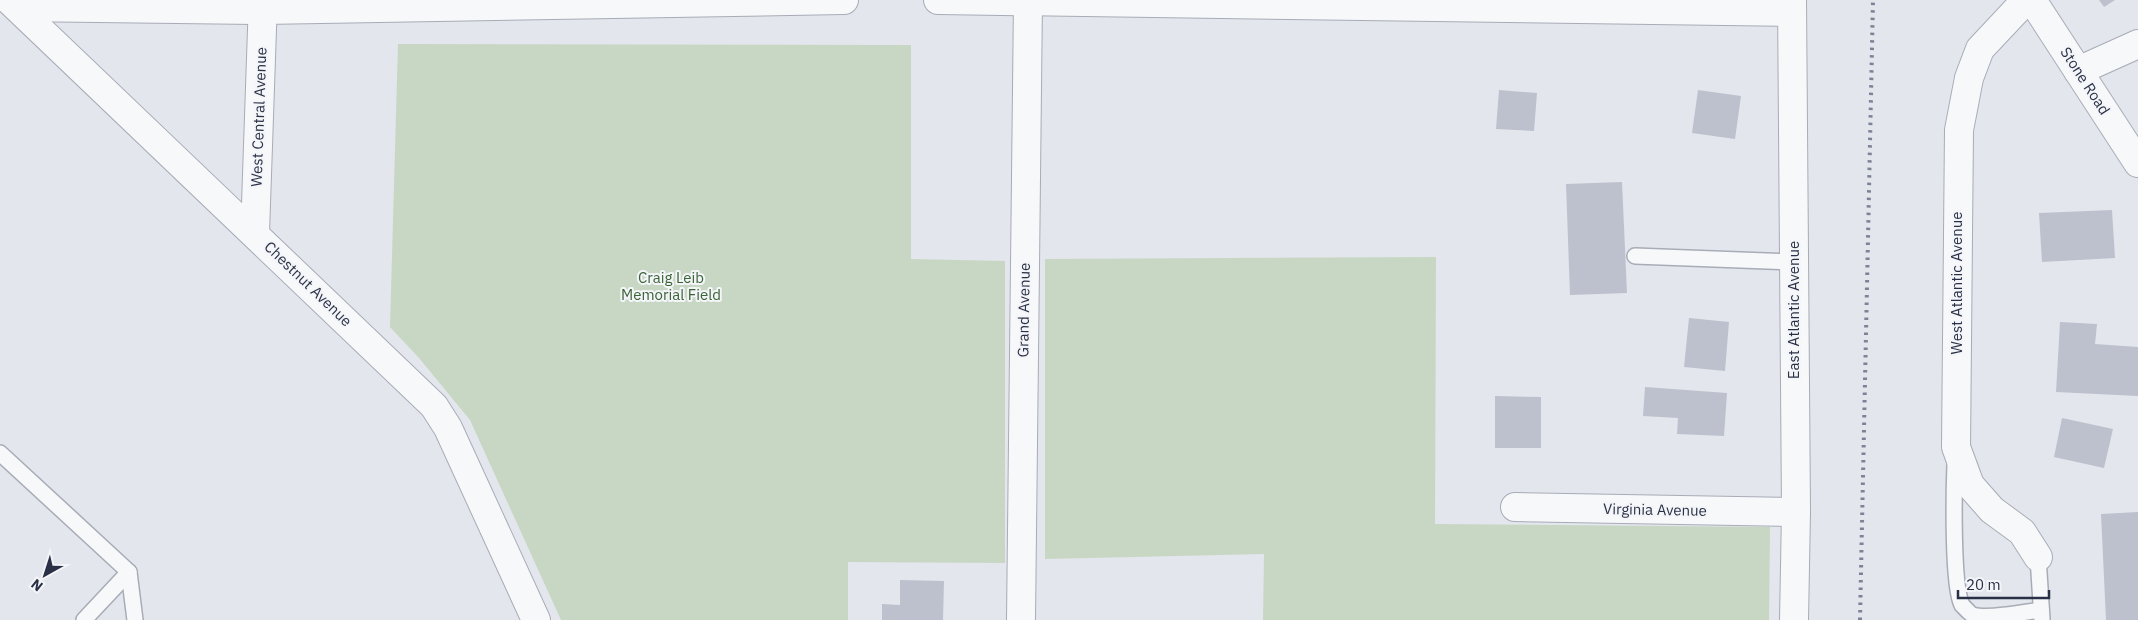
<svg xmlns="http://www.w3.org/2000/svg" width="2138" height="620" font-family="'IBM Plex Sans',sans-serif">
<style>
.green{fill:#c7d7c4}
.building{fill:#bdc1cd}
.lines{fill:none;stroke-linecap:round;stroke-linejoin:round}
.service-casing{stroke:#a8acb7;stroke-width:18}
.minor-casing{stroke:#a8acb7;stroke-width:30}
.tertiary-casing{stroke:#a8acb7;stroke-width:30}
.service{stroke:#f7f8fa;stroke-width:15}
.minor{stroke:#f7f8fa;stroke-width:28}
.tertiary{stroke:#f7f8fa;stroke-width:28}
.rail{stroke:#7c8397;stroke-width:4;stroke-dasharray:2.5 5;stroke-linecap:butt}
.labels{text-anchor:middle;stroke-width:4;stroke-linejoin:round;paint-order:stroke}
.street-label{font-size:15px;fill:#2a3146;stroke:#f4f5f9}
.park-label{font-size:15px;fill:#3a6336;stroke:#f4f5f9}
</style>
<rect width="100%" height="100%" fill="#e3e6ec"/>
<g class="green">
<polygon points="398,44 911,45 911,259 1005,261 1005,563 848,562 848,620 561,620 470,420 419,358 390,327"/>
<polygon points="1436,257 1435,524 1770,527 1769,620 1263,620 1264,554 1045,559 1045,259"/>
</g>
<g class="building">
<polygon points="2099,0 2115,0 2104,7"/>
<polygon points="1499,90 1537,93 1534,131 1496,129"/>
<polygon points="1698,90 1741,96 1735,139 1692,133"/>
<polygon points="1622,182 1627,293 1570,295 1566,184"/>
<polygon points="2112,210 2115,258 2042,262 2039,213"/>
<polygon points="1689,318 1729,322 1725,371 1684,367"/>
<polygon points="2060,322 2097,324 2095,344 2138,347 2138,396 2056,392"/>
<polygon points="1645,387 1727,393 1724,436 1677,434 1678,418 1643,416"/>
<polygon points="1495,396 1541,397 1541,448 1495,448"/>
<polygon points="2062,418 2113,429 2104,468 2054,457"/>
<polygon points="2138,512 2138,620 2106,620 2101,514"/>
<polygon points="900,580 944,581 943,620 882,620 882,604 900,605"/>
</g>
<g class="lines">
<defs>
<g id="service">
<polyline points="1635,256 1793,262"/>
<polyline points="0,453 129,572 135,620"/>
<path d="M1955,464C1954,489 1952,586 1962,605C1964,607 1970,614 1973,615C1988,620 2025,612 2041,610"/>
<polyline points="2038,557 2042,619"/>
<polyline points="84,620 129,572"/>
</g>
<g id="minor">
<polyline points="938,0 1792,12"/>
<polyline points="2026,0 1980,49 1969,78 1959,130 1956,447 1970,485 1992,510 2022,532 2038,557"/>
<polyline points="10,1 434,406 448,428 536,620"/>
<polyline points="17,7 263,10 844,0"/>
<polyline points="2078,71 2138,44"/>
<polyline points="255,233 263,0"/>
<polyline points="1515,507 1796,512"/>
<polyline points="1021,620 1028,0"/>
</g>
<g id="tertiary">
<polyline points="1792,0 1796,512 1794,620"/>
<polyline points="2032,0 2138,163"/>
</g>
</defs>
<use href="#service" class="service-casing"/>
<use href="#minor" class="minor-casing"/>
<use href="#tertiary" class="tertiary-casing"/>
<use href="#service" class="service"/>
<use href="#minor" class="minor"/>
<use href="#tertiary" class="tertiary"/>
<polyline class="rail" points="1860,620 1873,0"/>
</g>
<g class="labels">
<g class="street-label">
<text transform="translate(2085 81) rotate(57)" y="5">Stone Road</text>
<text transform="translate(259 117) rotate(-88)" y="5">West Central Avenue</text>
<text transform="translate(1957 283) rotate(-90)" y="5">West Atlantic Avenue</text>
<text transform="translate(308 284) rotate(44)" y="5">Chestnut Avenue</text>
<text transform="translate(1024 310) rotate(-89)" y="5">Grand Avenue</text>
<text transform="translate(1794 310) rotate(-90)" y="5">East Atlantic Avenue</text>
<text transform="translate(1655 510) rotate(1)" y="5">Virginia Avenue</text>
</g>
<g class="park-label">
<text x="671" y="283">Craig Leib<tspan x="671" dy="17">Memorial Field</tspan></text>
</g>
</g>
<g transform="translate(45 575) rotate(219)" stroke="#f4f5f9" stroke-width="4" paint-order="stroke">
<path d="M0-4L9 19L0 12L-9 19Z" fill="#2a3146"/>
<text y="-8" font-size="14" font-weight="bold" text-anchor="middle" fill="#2a3146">N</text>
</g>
<path d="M1958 590v8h91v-8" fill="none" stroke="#2a3146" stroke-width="2.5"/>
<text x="1966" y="590" font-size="15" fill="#2a3146" stroke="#f4f5f9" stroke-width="4" paint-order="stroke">20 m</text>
</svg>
